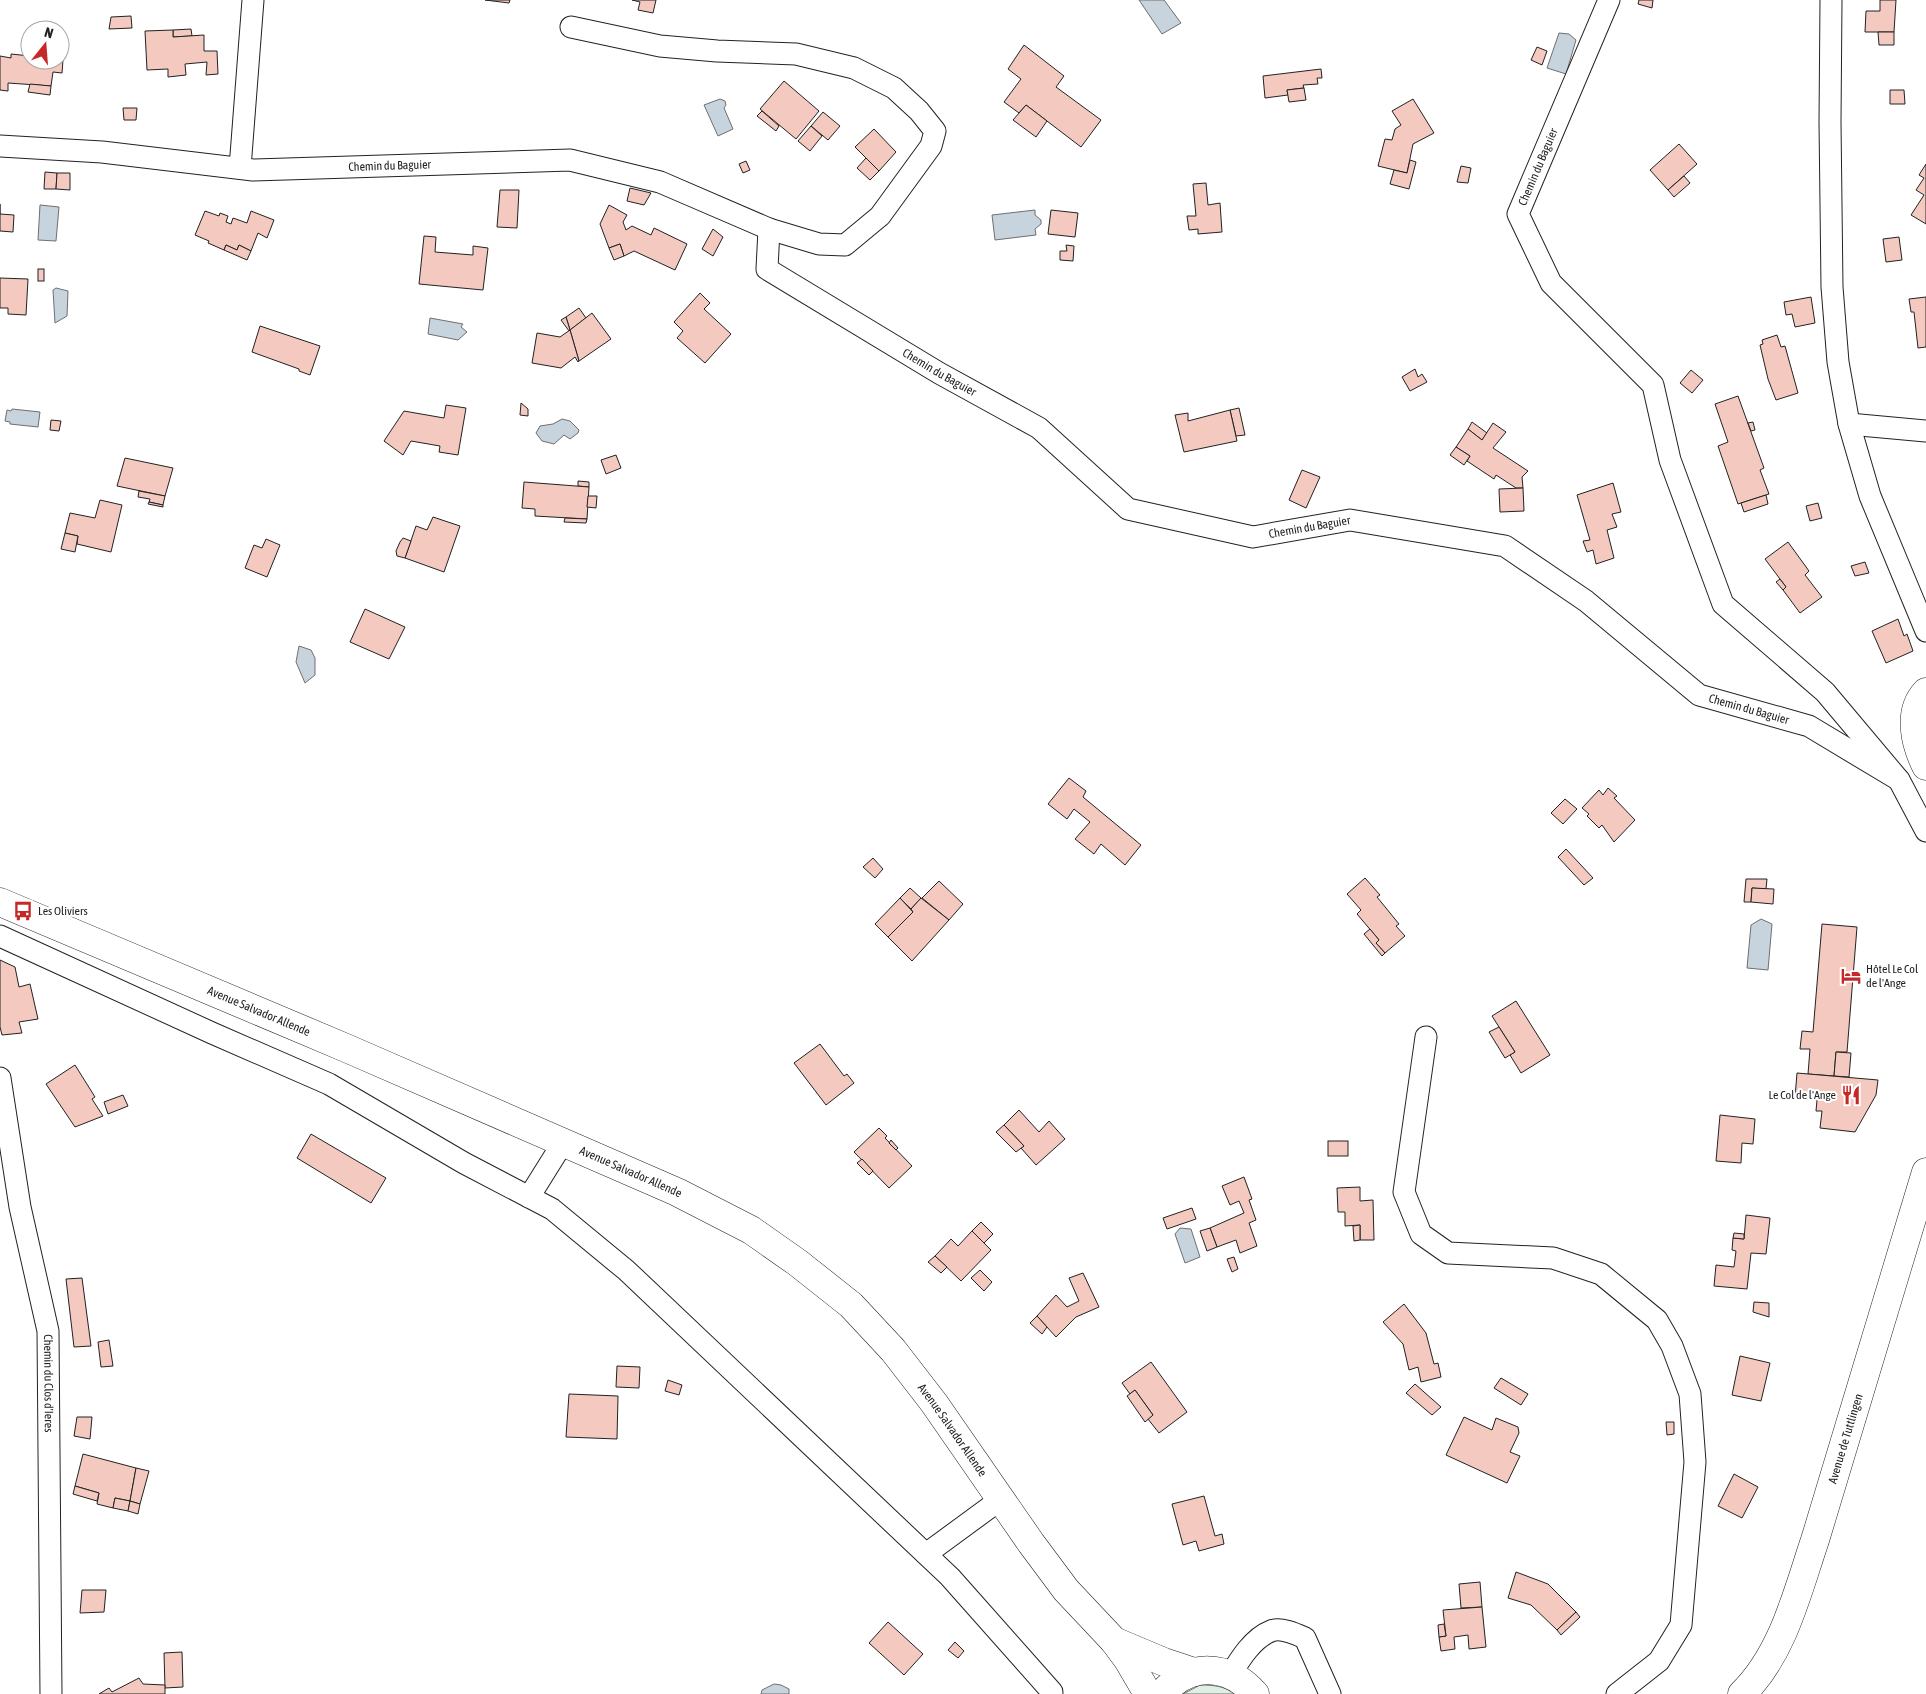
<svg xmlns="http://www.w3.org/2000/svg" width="1926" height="1694" font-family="'Asap Condensed',sans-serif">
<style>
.green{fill:#e0efe3;stroke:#6f6f6f}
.water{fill:#c7d3dd;stroke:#6f6f6f}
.building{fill:#f3c9c0;stroke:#222}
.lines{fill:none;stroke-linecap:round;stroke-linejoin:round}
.street-casing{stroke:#222;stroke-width:23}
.secondary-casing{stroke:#222;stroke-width:29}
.street{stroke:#fff;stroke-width:21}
.secondary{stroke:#fff;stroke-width:28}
.labels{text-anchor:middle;stroke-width:4;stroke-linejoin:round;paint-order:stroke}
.street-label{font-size:12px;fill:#222;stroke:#fff}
.poi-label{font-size:12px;fill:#222;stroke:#fff;text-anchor:start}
</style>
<rect width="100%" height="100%" fill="#fff"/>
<path class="green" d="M1200,1685C1214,1685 1224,1686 1235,1694H1183Z"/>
<g class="water">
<polygon points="1139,0 1164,0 1181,23 1162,34"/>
<polygon points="1559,33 1569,34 1576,40 1566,74 1547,68"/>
<polygon points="720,99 725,101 726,105 724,108 733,129 718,136 704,105"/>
<polygon points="40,205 59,207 56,241 38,240"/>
<polygon points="1035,210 1035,215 1041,220 1041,224 1035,229 1036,235 995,240 992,215"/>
<polygon points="56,288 68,291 67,316 55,323 53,290"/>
<polygon points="430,318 463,324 461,327 467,332 458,340 428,334"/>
<polygon points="12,409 40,412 38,427 10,424 10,422 5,421 7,410 11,411"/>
<polygon points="562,419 570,421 579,430 578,433 570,439 564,435 554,444 542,441 536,433 540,426 553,424"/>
<polygon points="299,646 311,650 315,658 315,675 305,683 296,662"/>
<polygon points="1761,919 1772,924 1768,970 1747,968 1751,925"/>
<polygon points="1180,1228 1191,1229 1200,1257 1185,1263 1175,1234"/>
<polygon points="774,1684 781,1685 789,1689 789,1694 761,1694 762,1690"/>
</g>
<g class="building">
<polygon points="485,0 510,0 509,3"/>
<polygon points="632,0 656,0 653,13 638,10 640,2"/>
<polygon points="1639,0 1653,0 1652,8 1638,4"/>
<polygon points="1880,0 1896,0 1894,32 1865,32 1866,11 1880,11"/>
<polygon points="131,16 132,28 109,29 111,17"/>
<polygon points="191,29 192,36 173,37 173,30"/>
<polygon points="173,30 173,37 204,35 204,51 217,51 218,74 206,75 207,62 185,64 186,75 168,77 168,69 147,70 145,31"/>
<polygon points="1878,32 1894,32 1894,45 1879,45"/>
<polygon points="1024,45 1064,76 1056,87 1101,120 1081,147 1026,105 1019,113 1004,102 1021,79 1008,69"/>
<polygon points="1537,47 1547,51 1542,65 1531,60"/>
<polygon points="11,54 30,56 30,60 63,60 62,73 53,72 51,86 8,83 8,91 0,90 0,56 11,58"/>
<polygon points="1321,69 1322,78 1317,78 1318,84 1303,85 1304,88 1287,90 1288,95 1265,98 1263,76"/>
<polygon points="784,81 819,111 796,139 760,109"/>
<polygon points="30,84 51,86 50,95 28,92"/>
<polygon points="1304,88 1306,100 1289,102 1287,90"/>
<polygon points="1890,90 1904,90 1905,104 1890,104"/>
<polygon points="1413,99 1434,133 1413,144 1407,173 1378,166 1385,139 1392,140 1395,129 1401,125 1392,111"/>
<polygon points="1026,105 1047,121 1036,137 1013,120"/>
<polygon points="123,108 137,108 136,120 124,120"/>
<polygon points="762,111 779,126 776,131 757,116"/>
<polygon points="823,112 840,126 828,140 811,126"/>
<polygon points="811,126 822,136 810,151 798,141"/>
<polygon points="874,129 896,152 879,171 855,147"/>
<polygon points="1679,144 1697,164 1668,190 1650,170"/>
<polygon points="866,158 879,171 870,180 857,168"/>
<polygon points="1410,160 1416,162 1409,189 1390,184 1394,170 1407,173"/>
<polygon points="746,161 750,170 743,173 739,164"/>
<polygon points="1926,164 1926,224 1911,215 1924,195 1916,190 1924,178 1919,175"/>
<polygon points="1461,166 1471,168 1468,183 1457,182"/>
<polygon points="45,172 57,173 56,189 44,189"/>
<polygon points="57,173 70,173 70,190 56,189"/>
<polygon points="1684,176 1690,183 1674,197 1668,190"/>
<polygon points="1206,183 1208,205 1220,203 1222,232 1198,234 1198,229 1189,230 1187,216 1196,216 1193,184"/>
<polygon points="630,188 651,193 644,205 627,201"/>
<polygon points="500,190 519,190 517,228 497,227"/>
<polygon points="0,204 0,214 14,215 13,232 0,231"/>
<polygon points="609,205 627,215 623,222 626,230 632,226 651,235 654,228 687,244 675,270 634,251 624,256 620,244 609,248 600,224"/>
<polygon points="1051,210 1078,213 1075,237 1048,234"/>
<polygon points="205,211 219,216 220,213 228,216 226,222 231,224 233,218 247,223 251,211 274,220 267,238 258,233 251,251 239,245 237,250 226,245 224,250 208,243 209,241 195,235"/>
<polygon points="713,229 723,237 713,256 702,249"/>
<polygon points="424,236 436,237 435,252 473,255 473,246 488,248 483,290 419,284"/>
<polygon points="1899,237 1902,260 1886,262 1883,239"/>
<polygon points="620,244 624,256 614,260 609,248"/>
<polygon points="226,245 237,250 239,245 251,251 247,260 224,250"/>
<polygon points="1066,245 1074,246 1073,261 1060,260 1060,251 1067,251"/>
<rect x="38" y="269" width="6" height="12"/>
<polygon points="0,278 28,279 26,315 8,314 8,308 0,308"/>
<polygon points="700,293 710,303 704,309 731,334 705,363 677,338 683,331 674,322"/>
<polygon points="1811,297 1815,323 1795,327 1792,314 1786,315 1784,302"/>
<polygon points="1926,297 1926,347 1918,348 1914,312 1911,312 1909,299"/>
<polygon points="579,308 586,318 570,330 566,317"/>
<polygon points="592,313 611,339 579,361 570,330"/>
<polygon points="566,317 570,330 569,331 561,320"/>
<polygon points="260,326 320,346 310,375 299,371 299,369 252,352"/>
<polygon points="570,330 579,361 578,362 575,357 561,368 532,363 537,333 560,337"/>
<polygon points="1777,335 1781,347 1785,346 1798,393 1776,400 1768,379 1760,345 1763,344 1762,340"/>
<polygon points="1415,369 1418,377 1422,374 1427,382 1410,391 1402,377"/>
<polygon points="1691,370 1703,380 1692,393 1680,383"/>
<polygon points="1738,396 1764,468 1760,470 1769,494 1738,504 1718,446 1728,442 1715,404"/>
<polygon points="521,403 528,409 528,416 520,415"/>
<polygon points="446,405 466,408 458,455 439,452 440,446 411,441 403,455 384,441 404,411 444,418"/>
<polygon points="1239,408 1245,435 1236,436 1230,410"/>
<polygon points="1230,410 1237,441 1184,452 1175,415 1188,413 1188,421"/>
<polygon points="51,420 61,421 59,431 50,430"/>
<polygon points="1472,422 1487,433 1482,440 1468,429"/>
<polygon points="1753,422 1755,430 1751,431 1748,423"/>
<polygon points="1493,423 1506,432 1493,448 1528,471 1522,477 1523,488 1516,488 1496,475 1494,479 1467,461 1470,456 1456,447 1468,429 1482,440"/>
<polygon points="1456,447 1470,456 1464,465 1450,455"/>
<polygon points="616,455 621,468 606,474 601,460"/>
<polygon points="125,458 173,468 165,496 117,486"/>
<polygon points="1302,470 1320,477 1306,508 1289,500"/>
<polygon points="578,481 589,482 589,487 578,486"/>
<polygon points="524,482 589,487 587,519 535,516 535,509 522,508"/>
<polygon points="1613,483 1621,512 1612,514 1617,527 1607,530 1614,558 1596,564 1593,550 1587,552 1583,541 1590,540 1577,495"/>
<polygon points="1523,488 1524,511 1500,512 1499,489"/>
<polygon points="139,491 165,496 163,505 149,502 150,499 138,497"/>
<polygon points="1766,495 1768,504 1744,512 1741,503"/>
<polygon points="588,496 597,496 596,508 587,507"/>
<polygon points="100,500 122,505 111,552 77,544 78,536 65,533 70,513 95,518"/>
<polygon points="149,502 163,505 163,507 148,504"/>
<polygon points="1818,503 1822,518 1810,521 1806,506"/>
<polygon points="433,517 460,526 444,572 405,558 416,526 427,530"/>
<polygon points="565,518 587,519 586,523 564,522"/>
<polygon points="65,533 78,536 75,552 61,549"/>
<polygon points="403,538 411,541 405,558 397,556 396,551 400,542"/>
<polygon points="266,539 280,545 267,577 245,568 254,545 262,548"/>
<polygon points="1788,542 1809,571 1805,575 1822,597 1800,613 1783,590 1786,587 1765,559"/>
<polygon points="1865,562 1869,573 1855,576 1851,566"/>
<polygon points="1780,579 1786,587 1783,590 1776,582"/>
<polygon points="365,609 405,627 389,659 350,642"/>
<polygon points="1898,619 1904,636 1907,634 1913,651 1886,663 1872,631"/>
<polygon points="1069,778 1086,791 1083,797 1141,845 1125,865 1101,844 1094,854 1075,839 1090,822 1074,809 1067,819 1048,804"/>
<polygon points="1608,788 1617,796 1614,798 1635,820 1614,842 1602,825 1599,828 1587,816 1589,814 1582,808 1599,790 1603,795"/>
<polygon points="1565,799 1577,809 1563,824 1551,813"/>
<polygon points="1566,849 1593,878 1584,885 1558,857"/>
<polygon points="873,858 883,869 875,878 863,867"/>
<polygon points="1365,878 1380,895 1377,897 1399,924 1396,926 1405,936 1385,953 1376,943 1379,940 1357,914 1361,910 1347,894"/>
<polygon points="1746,879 1767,879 1766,889 1752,888 1751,902 1744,902"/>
<polygon points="939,881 963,904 949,920 922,898"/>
<polygon points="910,888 921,898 911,909 900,898"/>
<polygon points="1752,888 1774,889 1773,904 1751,902"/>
<polygon points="900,898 913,912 888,937 875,924"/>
<polygon points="921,898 949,920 912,961 888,937 913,912 911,909"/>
<polygon points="1822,924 1857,927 1847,1052 1836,1052 1834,1076 1808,1074 1810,1049 1800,1049 1802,1031 1813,1032"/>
<polygon points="1370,929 1379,940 1376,943 1385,953 1382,956 1364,934"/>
<polygon points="0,960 15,967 19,987 30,984 38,1019 19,1022 22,1033 2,1035 0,1027"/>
<polygon points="1516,1001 1550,1055 1521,1073 1510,1055 1515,1052 1492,1016"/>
<polygon points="1499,1027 1515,1052 1505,1058 1489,1032"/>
<polygon points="820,1044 844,1076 847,1074 854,1083 826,1105 794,1063"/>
<polygon points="1836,1052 1851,1053 1849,1077 1834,1076"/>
<polygon points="75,1065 95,1097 92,1099 103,1116 75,1127 46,1084"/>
<polygon points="1797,1073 1878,1080 1876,1095 1855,1132 1820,1128 1822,1111 1816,1111 1817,1100 1795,1097"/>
<polygon points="123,1095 128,1106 108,1114 104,1102"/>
<polygon points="1019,1110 1039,1132 1049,1121 1065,1139 1036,1165 1021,1148 1024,1146 1004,1125"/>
<polygon points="1720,1115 1755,1119 1753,1144 1742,1143 1741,1163 1716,1161"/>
<polygon points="1004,1125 1024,1146 1016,1152 996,1132"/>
<polygon points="879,1128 887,1136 885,1138 912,1166 889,1188 854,1152"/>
<polygon points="311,1134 386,1178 371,1203 297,1158"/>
<polygon points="891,1140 898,1148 896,1150 889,1143"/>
<rect x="1328" y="1141" width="20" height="15"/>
<polygon points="862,1159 873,1171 869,1175 857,1163"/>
<polygon points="1244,1177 1252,1199 1249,1200 1256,1220 1249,1223 1257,1246 1240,1253 1236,1240 1217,1247 1210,1228 1244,1213 1239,1201 1230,1205 1222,1186"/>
<polygon points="1360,1187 1360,1201 1373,1200 1374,1240 1360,1240 1360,1225 1345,1226 1345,1212 1338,1212 1337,1188"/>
<polygon points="1192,1208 1196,1219 1167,1229 1163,1218"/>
<polygon points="1746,1215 1770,1218 1766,1254 1751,1253 1747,1289 1714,1286 1716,1265 1734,1267 1736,1251 1732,1250 1733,1238 1744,1239"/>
<polygon points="981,1222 993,1234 984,1243 972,1231"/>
<polygon points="1360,1225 1360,1240 1354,1241 1353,1226"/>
<polygon points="1210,1228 1217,1247 1207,1251 1200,1231"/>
<polygon points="972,1231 991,1250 961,1281 935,1256 951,1239 958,1246"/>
<polygon points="1734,1233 1744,1234 1744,1239 1733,1238"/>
<polygon points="935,1256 947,1267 941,1273 928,1262"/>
<polygon points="1234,1257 1238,1269 1232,1272 1227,1259"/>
<polygon points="980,1270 992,1282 984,1291 971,1278"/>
<polygon points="1083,1273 1099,1307 1076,1317 1056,1337 1037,1316 1056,1295 1067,1307 1079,1301 1069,1278"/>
<polygon points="82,1278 91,1346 74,1347 66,1279"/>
<polygon points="1754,1302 1769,1303 1769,1317 1753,1312"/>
<polygon points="1404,1304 1426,1333 1434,1364 1438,1363 1441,1377 1421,1382 1418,1367 1409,1370 1403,1344 1383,1322"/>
<polygon points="1037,1316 1047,1327 1042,1334 1030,1323"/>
<polygon points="109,1340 113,1366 101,1367 98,1342"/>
<polygon points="1740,1356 1770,1363 1761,1401 1732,1395"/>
<polygon points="1151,1362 1187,1412 1159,1433 1148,1419 1153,1415 1135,1390 1130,1394 1122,1383"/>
<polygon points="617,1366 640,1367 639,1388 616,1387"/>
<polygon points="1501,1378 1528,1394 1521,1405 1494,1388"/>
<polygon points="668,1380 682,1385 679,1395 665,1391"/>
<polygon points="1415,1384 1441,1407 1432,1415 1406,1393"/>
<polygon points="1135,1390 1153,1415 1145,1422 1127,1396"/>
<polygon points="569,1394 618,1396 617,1439 566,1437"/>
<polygon points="77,1417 92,1417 90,1439 74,1436"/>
<polygon points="1464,1417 1492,1430 1496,1418 1518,1427 1519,1433 1510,1452 1520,1456 1507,1483 1446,1455"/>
<polygon points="1666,1422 1674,1422 1674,1434 1667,1435"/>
<polygon points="83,1454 136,1468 130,1501 115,1498 113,1508 97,1504 99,1493 75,1486"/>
<polygon points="136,1468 149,1471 140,1504 130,1501"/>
<polygon points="1734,1474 1758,1487 1742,1518 1718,1506"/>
<polygon points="75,1486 99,1493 97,1501 73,1494"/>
<polygon points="1204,1496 1215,1536 1222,1534 1224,1544 1199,1551 1196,1541 1183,1545 1172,1504"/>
<polygon points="115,1498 130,1501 128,1511 113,1508"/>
<polygon points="130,1501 140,1504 138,1514 128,1511"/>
<polygon points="1516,1572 1548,1584 1576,1612 1557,1630 1531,1605 1508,1598"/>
<polygon points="1480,1582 1482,1607 1461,1608 1459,1584"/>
<polygon points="82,1590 106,1590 104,1612 80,1613"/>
<polygon points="1482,1607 1486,1647 1469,1649 1468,1635 1454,1637 1455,1649 1441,1651 1439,1637 1446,1636 1443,1610"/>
<polygon points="1576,1612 1580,1617 1561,1635 1557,1630"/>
<polygon points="888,1622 923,1654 904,1675 869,1643"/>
<polygon points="1444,1624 1446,1636 1439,1637 1438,1625"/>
<polygon points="955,1642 964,1651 958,1658 948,1650"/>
<polygon points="182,1652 183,1687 165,1688 164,1653"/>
<polygon points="139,1678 143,1684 165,1685 165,1694 99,1694 109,1688 112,1692"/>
</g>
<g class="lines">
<defs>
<g id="street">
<polyline points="1609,0 1518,214 1551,283 1653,385 1670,460 1723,604 1825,692 1899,780 1926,831"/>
<polyline points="1831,0 1830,122 1832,287 1838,362 1849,424 1870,496 1926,631"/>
<path id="s1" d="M0,146L102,152L253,170L570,160L660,182L769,229L819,244L845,245L880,216L931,146L935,131L919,111L894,88L854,68L796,54L717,51L660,46L571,27"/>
<polyline points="240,168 253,0"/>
<path id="s2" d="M769,229L767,269L939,373L1039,428L1128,509L1253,537L1350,520L1505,546L1586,601L1699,695L1809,726L1899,780"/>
<polyline points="1849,424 1926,431"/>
<polyline points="0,936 212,1033 329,1084 464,1163 552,1209 626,1270 950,1577 1052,1692"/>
<polyline points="1426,1037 1404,1192 1421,1234 1448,1253 1553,1258 1601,1274 1657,1320 1672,1346 1690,1394 1695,1462 1681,1625 1659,1661 1617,1694"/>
<path id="s3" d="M0,1078L20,1207L48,1331L51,1694"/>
<polyline points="529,1197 564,1141"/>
<polyline points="926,1554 1001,1499"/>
<path d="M1231,1674C1240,1659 1253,1638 1271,1631C1281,1627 1296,1634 1305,1638L1330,1694"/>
</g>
<g id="secondary">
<path d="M1926,692C1907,712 1915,744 1926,766"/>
<path id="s4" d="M0,902L346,1048L677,1192L751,1230L798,1263L851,1305L893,1350L934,1403L1031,1543L1066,1590L1114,1641L1128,1660L1148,1694"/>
<polyline points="1114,1641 1164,1662 1194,1672"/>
<path d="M1162,1694C1189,1662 1228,1663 1255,1694"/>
<path id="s5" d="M1742,1694C1783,1654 1797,1593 1815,1540L1926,1172"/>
</g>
</defs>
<use href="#street" class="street-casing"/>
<use href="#secondary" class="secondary-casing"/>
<use href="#street" class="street"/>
<use href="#secondary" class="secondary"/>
</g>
<defs>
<symbol id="bus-bare" viewBox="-9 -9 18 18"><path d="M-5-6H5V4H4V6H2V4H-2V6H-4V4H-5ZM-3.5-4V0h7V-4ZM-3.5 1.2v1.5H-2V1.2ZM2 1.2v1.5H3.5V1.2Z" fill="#c62828" stroke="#fff" stroke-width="2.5" paint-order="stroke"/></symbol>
<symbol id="hotel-bare" viewBox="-9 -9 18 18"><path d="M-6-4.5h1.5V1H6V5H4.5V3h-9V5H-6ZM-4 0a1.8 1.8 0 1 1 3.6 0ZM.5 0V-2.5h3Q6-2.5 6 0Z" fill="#c62828" stroke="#fff" stroke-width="2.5" paint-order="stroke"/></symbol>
<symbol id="restaurant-bare" viewBox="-9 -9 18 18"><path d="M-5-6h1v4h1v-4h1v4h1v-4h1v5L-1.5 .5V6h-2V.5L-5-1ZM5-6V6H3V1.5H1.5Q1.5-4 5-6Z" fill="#c62828" stroke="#fff" stroke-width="2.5" paint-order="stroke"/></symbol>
</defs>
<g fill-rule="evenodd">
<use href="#bus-bare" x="9" y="897" width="28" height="28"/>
<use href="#hotel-bare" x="1837" y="962" width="28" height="28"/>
<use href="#restaurant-bare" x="1837" y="1081" width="28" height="28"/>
</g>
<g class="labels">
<g class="street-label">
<text dy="4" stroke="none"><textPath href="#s1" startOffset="391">Chemin du Baguier</textPath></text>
<text transform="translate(1538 167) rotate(-67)" y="4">Chemin du Baguier</text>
<text dy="4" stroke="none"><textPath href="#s2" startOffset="241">Chemin du Baguier</textPath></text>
<text dy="4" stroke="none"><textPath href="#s2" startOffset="661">Chemin du Baguier</textPath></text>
<text dy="4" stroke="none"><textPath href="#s2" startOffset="1156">Chemin du Baguier</textPath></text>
<text dy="4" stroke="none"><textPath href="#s4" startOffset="281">Avenue Salvador Allende</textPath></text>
<text dy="4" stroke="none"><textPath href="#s4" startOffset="686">Avenue Salvador Allende</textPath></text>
<text dy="4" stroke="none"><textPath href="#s3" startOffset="310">Chemin du Clos d'Ieres</textPath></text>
<text dy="4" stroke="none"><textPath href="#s4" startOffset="1106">Avenue Salvador Allende</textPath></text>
<text dy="4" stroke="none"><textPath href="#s5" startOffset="278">Avenue de Tuttlingen</textPath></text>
</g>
<g class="poi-label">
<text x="38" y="915">Les Oliviers</text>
<text x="1866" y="973">Hôtel Le Col<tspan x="1866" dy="14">de l'Ange</tspan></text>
<text x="1836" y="1099" text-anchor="end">Le Col de l'Ange</text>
</g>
</g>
<g transform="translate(45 45) rotate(17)"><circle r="24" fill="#ffffff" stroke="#a7a7a7"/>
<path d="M0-4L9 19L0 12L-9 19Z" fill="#c62828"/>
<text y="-8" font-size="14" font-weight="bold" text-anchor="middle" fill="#222222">N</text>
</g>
</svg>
